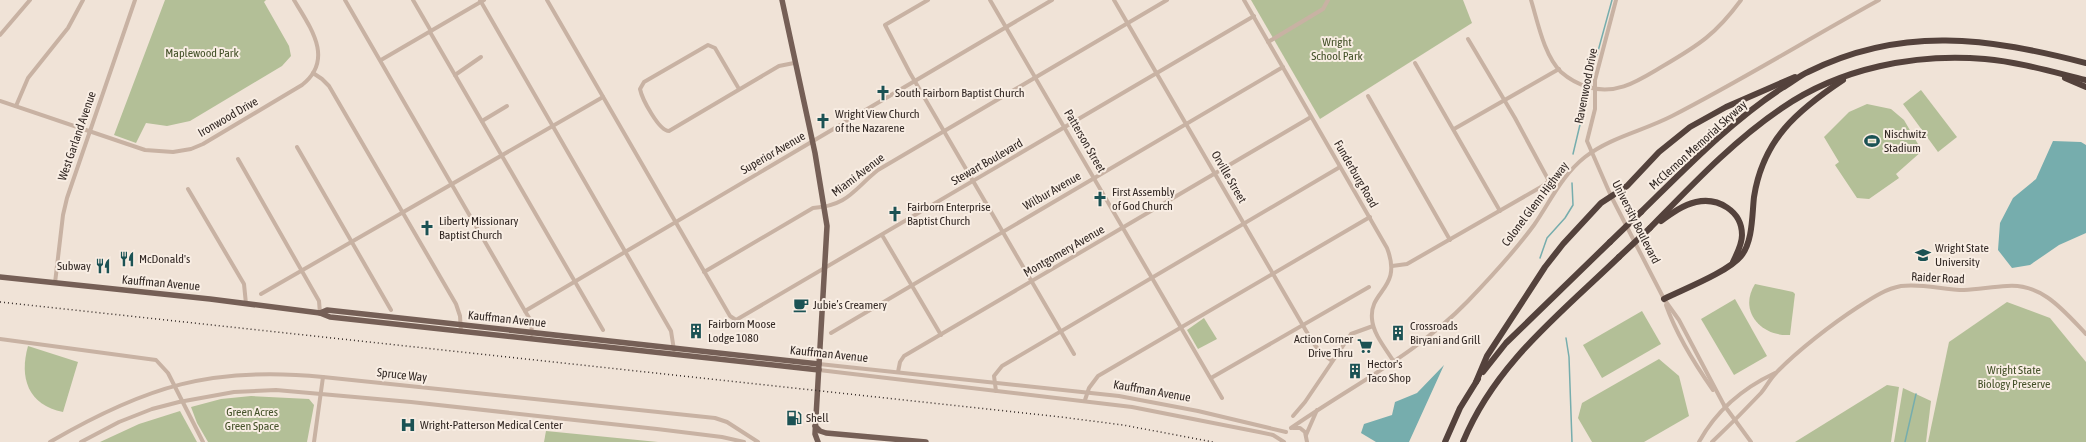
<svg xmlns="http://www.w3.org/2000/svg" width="2086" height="442" font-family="'Asap Condensed',sans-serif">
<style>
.green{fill:#b3bf97}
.water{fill:#76adad}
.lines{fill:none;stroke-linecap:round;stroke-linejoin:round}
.stream{stroke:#76adad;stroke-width:1.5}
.minor{stroke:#c8b2a3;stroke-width:4}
.major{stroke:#755f56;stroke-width:5.5}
.highway{stroke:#54423c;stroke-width:6}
.rail{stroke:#332925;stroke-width:1.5;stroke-dasharray:1 3;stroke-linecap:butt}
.highway-bridge{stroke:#54423c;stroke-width:6}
.labels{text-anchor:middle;stroke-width:4;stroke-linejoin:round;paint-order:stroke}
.park-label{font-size:12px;fill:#445129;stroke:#f8ede3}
.street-label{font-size:12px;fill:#332925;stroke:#f8ede3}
.poi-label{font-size:12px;fill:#332925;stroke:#f8ede3;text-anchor:start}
</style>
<rect width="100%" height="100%" fill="#f0e3d7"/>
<g class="green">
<polygon points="165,0 266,0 264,2 289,46 291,56 282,66 190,121 167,126 146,123 136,143 114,135"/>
<polygon points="1251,0 1463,0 1472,23 1320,119"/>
<polygon points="1921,90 1957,137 1938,152 1903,104"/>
<polygon points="1867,104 1891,109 1904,120 1922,151 1896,174 1899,178 1869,199 1857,198 1835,165 1839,162 1824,137 1849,112"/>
<path d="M1755,284L1793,292L1795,294L1790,335C1761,337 1738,311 1755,284Z"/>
<polygon points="1735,299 1767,356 1734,375 1701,319"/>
<polygon points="2007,302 2050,318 2086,362 2086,442 1928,442 1949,342"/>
<polygon points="1642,311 1661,344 1602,378 1583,345"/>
<polygon points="1204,318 1217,339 1198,349 1187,330"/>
<path d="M28,346L78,362L63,412C28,405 19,378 28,346Z"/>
<polygon points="1659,359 1679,376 1689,416 1644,442 1592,442 1578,418 1582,403"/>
<polygon points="1887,385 1899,387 1891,442 1795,442"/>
<polygon points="1903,388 1931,401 1926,442 1894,442"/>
<polygon points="251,396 309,399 314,405 307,442 208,442 197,423 191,407 221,399"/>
<polygon points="180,411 197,442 100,442 139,424"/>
<polygon points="546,431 658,442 544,442"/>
</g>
<g class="water">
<polygon points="2053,141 2081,142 2086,145 2086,233 2059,245 2030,265 2012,268 1998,250 2000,223 2013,198 2036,179"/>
<polygon points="1444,365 1409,442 1376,442 1361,433 1364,424 1392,415 1395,402 1417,393"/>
</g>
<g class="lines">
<g class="stream">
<polyline points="1589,84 1612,0"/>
<polyline points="1573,154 1588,91"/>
<polyline points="1540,258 1547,238 1565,218 1573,205 1572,183"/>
<polyline points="1566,338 1569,357 1572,442"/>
<polyline points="1905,442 1916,394"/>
</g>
<g class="minor">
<polyline points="345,0 525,311 531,321 532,334"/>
<polyline points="413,0 431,31"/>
<polyline points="480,0 671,331 674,350"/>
<polyline points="547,0 730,316 736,320 1254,16"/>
<polyline points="928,0 885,25 910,73 1074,354"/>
<polyline points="990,0 1222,398"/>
<polyline points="1114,0 1312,341 1320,352 1332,361"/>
<path d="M1244,0L1387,248C1403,289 1369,290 1372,319C1373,334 1386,349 1394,362"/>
<path d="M1531,0C1538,23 1544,55 1561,72C1569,79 1578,84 1588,87C1617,96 1639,80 1663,66C1699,45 1716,34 1741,0"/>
<polyline points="1616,0 1595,80 1595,109 1587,141 1611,196 1664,299 1679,320 1725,407"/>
<polyline points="430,32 603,330"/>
<polyline points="0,35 30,0"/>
<polyline points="1268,42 1323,9 1328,0"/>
<polyline points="381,60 484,0"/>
<polyline points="1415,63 1500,211"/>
<polyline points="313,73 322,79 329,86 456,304 460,316 461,332"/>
<polyline points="455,75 481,57"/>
<path d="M739,89L715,48L708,45L644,82L640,89C642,99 659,131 669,131L779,66L794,63"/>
<polyline points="1368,96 1450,240"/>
<path d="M0,101L145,150L173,152L191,149L203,144L302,85C335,59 310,27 294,0"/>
<polyline points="16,106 28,78 68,28 83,0"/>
<polyline points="482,121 507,106"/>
<polyline points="1454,129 1559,69"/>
<polyline points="297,147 391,310"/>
<polyline points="238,159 319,301 320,313"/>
<polyline points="188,189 244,284 246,304"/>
<polyline points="882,235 941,335"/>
<polyline points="1392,266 1407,264 1541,187 1549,181 1515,118 1468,39"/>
<path d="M704,272L813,208C848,206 854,189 878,170L1167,0"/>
<polyline points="55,283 63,215 67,198 135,0"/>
<polyline points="261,294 603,97"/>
<path d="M1666,305C1677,336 1694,363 1713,390"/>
<polyline points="525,311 1052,0"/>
<polyline points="831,333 1283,67"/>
<polyline points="0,339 156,360 168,373 203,442"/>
<polyline points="819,364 1119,396 1198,411 1286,432"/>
<polyline points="819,370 1132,407 1259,432 1273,435 1284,442"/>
<polyline points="898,372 900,362 904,356 1311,117"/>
<polyline points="1211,378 1369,287"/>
<polyline points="996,391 994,376 1002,366 1340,167"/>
<polyline points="1085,400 1089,388 1098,376 1370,217"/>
<polyline points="1724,405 1751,442"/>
<polyline points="1293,416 1305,402 1351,334 1373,326"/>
<path d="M1291,428C1351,386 1417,354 1468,301C1491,277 1515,251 1534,225C1550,202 1562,175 1585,157C1611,137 1643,131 1672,116C1742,80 1810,38 1879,0"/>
<polyline points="1293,428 1300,428 1305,432 1307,442"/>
<polyline points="1306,435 1317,410"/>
<path d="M50,442C146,386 212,366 323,377L715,418L727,422L758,442"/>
<polyline points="81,442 119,422 152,409 179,402 234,392 276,390 411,402 657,429 722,437 744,442"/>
<polyline points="314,442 323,377"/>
<path d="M1699,442C1716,411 1743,388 1775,373"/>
<path d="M1712,442C1729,426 1745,410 1761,393C1766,387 1770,379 1776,373C1797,351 1832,324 1858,307C1872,298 1885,289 1901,286C1922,283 1944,290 1964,290C1979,289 1992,287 2007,286C2042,283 2064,311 2086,334"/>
</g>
<g class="major">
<polyline points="782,0 815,153 827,226 815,434 818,442"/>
<polyline points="0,277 210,299 320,313 330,317 819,370"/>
<polyline points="320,313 327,310 819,364"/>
<polyline points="815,426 820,431 826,433 926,442"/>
</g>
<g class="highway">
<polyline points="2065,78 2086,87"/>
<path d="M1641,212C1686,168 1730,122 1782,88C1791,83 1799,76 1808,72C1902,25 1989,38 2086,63"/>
<path d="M1661,221C1672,213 1683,205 1696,202C1718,197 1742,211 1742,235C1742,245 1737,253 1733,262"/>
<path d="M1650,228C1691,186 1733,141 1782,108C1840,68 1916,53 1985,59C2019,62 2053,72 2086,80"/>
<path d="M1664,299C1684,289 1728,272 1741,256C1753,242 1752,214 1754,197C1763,139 1798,110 1843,80"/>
<polyline points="1483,372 1506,343 1610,242"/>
<polyline points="1476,382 1487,356 1545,267 1563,244 1601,203 1627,186 1659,152 1690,127 1726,107 1795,77"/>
<polyline points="1445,442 1460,408 1478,379"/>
<path d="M1463,442C1495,364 1560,314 1619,257"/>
</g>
<polyline class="rail" points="0,302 1061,417 1123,425 1213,442"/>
<g class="highway-bridge">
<polyline points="1610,242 1641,212"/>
<polyline points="1619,257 1650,228"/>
</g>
</g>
<defs>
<symbol id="church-bare" viewBox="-9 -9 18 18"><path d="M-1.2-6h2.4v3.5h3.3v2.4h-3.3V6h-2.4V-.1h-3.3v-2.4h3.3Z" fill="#1b5254" stroke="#f8ede3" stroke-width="2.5" paint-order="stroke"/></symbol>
<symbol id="stadium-bare" viewBox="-9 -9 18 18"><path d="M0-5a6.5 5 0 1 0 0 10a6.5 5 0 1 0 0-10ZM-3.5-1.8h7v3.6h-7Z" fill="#1b5254" stroke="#f8ede3" stroke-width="2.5" paint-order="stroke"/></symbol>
<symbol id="university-bare" viewBox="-9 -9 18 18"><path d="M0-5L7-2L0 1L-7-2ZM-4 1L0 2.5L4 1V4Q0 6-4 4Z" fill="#1b5254" stroke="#f8ede3" stroke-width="2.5" paint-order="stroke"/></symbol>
<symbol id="restaurant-bare" viewBox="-9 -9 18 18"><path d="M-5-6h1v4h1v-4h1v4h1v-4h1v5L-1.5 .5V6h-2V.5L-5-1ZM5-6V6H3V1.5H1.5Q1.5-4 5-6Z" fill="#1b5254" stroke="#f8ede3" stroke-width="2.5" paint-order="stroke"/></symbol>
<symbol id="cafe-bare" viewBox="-9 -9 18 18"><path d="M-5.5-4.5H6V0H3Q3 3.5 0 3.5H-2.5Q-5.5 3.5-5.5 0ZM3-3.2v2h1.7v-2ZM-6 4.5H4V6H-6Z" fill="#1b5254" stroke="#f8ede3" stroke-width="2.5" paint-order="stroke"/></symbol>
<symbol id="building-bare" viewBox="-9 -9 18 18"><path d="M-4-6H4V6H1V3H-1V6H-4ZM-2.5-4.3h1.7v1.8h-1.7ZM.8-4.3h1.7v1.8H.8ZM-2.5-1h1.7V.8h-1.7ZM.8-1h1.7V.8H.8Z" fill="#1b5254" stroke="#f8ede3" stroke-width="2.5" paint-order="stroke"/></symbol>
<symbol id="supermarket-bare" viewBox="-9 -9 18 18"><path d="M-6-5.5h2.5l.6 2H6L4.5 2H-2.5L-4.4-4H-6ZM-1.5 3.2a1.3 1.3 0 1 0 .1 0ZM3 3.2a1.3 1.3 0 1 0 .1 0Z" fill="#1b5254" stroke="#f8ede3" stroke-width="2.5" paint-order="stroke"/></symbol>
<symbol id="fuel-bare" viewBox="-9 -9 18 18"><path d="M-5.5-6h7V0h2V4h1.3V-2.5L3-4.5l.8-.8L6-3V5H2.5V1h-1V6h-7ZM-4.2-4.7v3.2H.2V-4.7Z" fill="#1b5254" stroke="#f8ede3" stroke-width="2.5" paint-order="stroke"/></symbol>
<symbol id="hospital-bare" viewBox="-9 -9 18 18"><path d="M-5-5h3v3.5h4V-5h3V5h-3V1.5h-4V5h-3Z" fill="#1b5254" stroke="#f8ede3" stroke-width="2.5" paint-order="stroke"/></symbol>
</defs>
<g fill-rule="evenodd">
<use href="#church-bare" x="872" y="82" width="22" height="22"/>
<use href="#church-bare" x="812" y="110" width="22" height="22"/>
<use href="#stadium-bare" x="1861" y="130" width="22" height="22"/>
<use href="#church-bare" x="1089" y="188" width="22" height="22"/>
<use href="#church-bare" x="884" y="203" width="22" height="22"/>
<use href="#church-bare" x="416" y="217" width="22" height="22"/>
<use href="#university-bare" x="1912" y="244" width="22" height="22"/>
<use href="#restaurant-bare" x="116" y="248" width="22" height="22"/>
<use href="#restaurant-bare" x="92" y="255" width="22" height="22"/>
<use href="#cafe-bare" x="790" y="294" width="22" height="22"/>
<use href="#building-bare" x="685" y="320" width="22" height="22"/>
<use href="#building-bare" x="1387" y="322" width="22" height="22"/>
<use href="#supermarket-bare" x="1354" y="335" width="22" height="22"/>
<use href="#building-bare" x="1344" y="360" width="22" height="22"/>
<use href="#fuel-bare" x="783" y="407" width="22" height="22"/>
<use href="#hospital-bare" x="397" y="414" width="22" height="22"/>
</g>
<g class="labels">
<g class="park-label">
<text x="1337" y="46">Wright<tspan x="1337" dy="14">School Park</tspan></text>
<text x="202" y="57">Maplewood Park</text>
<text x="2014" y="374">Wright State<tspan x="2014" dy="14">Biology Preserve</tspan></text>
<text x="252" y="416">Green Acres<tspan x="252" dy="14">Green Space</tspan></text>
</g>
<g class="street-label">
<text transform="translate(1586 86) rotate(-79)" y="4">Ravenwood Drive</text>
<text transform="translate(228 117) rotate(-30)" y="4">Ironwood Drive</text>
<text transform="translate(77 136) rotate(-71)" y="4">West Garland Avenue</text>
<text transform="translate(1085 141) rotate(60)" y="4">Patterson Street</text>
<text transform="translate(1698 145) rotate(-42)" y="4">McClernon Memorial Skyway</text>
<text transform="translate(773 153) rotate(-30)" y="4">Superior Avenue</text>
<text transform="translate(987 162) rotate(-30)" y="4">Stewart Boulevard</text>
<text transform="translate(1356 174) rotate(60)" y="4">Funderburg Road</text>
<text transform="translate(858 175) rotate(-37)" y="4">Miami Avenue</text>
<text transform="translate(1229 177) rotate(60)" y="4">Orville Street</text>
<text transform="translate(1052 191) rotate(-30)" y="4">Wilbur Avenue</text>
<text transform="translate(1535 204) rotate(-53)" y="4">Colonel Glenn Highway</text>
<text transform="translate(1636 222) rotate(63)" y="4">University Boulevard</text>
<text transform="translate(1064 251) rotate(-30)" y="4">Montgomery Avenue</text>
<text transform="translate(1938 278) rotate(3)" y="4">Raider Road</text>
<text transform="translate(161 283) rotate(5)" y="4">Kauffman Avenue</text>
<text transform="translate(507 319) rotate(6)" y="4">Kauffman Avenue</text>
<text transform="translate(829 354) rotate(6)" y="4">Kauffman Avenue</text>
<text transform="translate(402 375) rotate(6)" y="4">Spruce Way</text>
<text transform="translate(1152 391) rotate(10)" y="4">Kauffman Avenue</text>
</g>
<g class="poi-label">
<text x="895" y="97">South Fairborn Baptist Church</text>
<text x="835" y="118">Wright View Church<tspan x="835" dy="14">of the Nazarene</tspan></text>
<text x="1884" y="138">Nischwitz<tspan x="1884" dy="14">Stadium</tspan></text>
<text x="1112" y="196">First Assembly<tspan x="1112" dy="14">of God Church</tspan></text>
<text x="907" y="211">Fairborn Enterprise<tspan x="907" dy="14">Baptist Church</tspan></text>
<text x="439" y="225">Liberty Missionary<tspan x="439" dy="14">Baptist Church</tspan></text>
<text x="1935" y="252">Wright State<tspan x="1935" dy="14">University</tspan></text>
<text x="139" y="263">McDonald's</text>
<text x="91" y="270" text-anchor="end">Subway</text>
<text x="813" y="309">Jubie’s Creamery</text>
<text x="708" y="328">Fairborn Moose<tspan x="708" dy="14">Lodge 1080</tspan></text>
<text x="1410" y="330">Crossroads<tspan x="1410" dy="14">Biryani and Grill</tspan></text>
<text x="1353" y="343" text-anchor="end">Action Corner<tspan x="1353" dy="14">Drive Thru</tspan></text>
<text x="1367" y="368">Hector's<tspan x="1367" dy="14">Taco Shop</tspan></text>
<text x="806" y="422">Shell</text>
<text x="420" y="429">Wright-Patterson Medical Center</text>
</g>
</g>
</svg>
